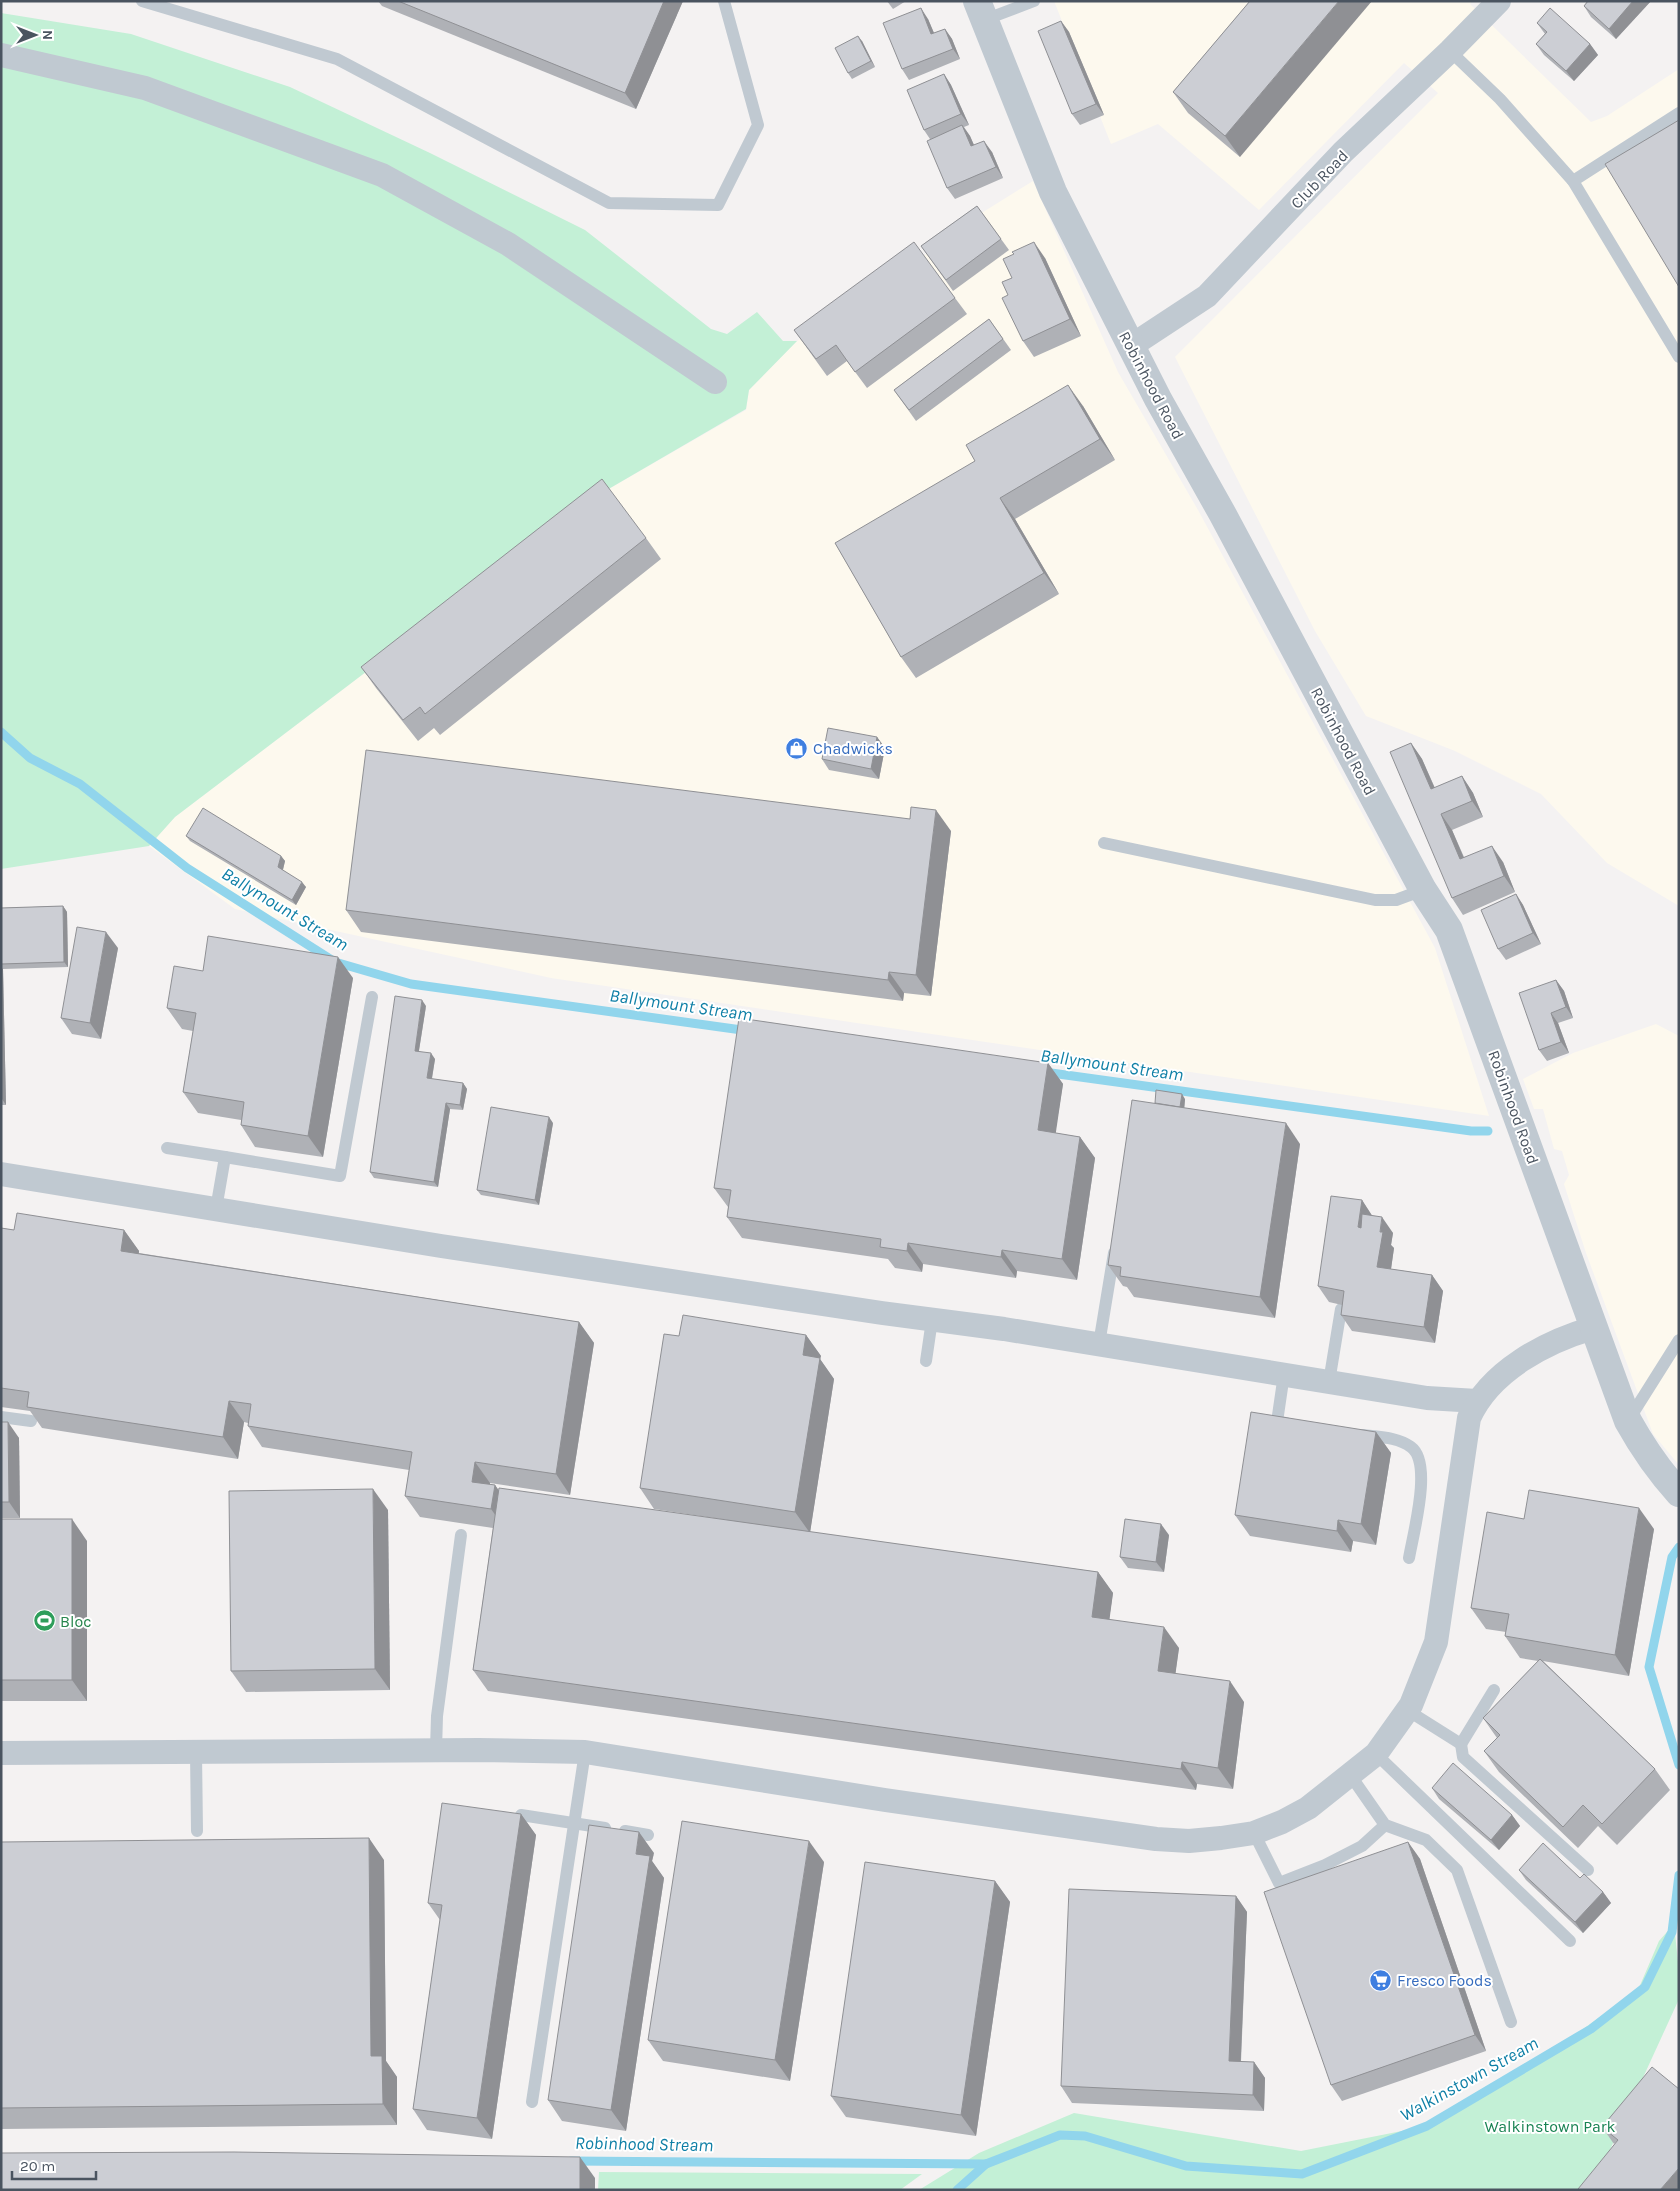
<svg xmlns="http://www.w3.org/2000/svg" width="1680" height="2191" font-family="Karla,sans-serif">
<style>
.commercial{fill:#fdf9ee}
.green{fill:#c3f0d6}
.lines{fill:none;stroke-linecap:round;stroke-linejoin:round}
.stream{stroke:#91d5ec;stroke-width:9}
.service{stroke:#c0c9d1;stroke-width:12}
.minor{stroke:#c0c9d1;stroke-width:24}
.tertiary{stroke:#c0c9d1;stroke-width:28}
.wall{fill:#afb1b6}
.shaded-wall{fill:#8f9094}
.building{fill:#ccced4;stroke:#8f9094}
.labels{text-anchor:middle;stroke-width:4;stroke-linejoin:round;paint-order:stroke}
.street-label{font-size:16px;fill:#4a5460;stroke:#fff}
.shop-label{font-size:16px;fill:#366cbe;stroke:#fff;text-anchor:start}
.leisure-label{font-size:16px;fill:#27864d;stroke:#fff;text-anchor:start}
.park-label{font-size:16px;fill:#198353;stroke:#fff}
.water-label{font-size:18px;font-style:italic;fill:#0e7fa6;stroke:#fff}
</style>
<rect width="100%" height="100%" fill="#f4f2f2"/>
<g class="commercial">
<polygon points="1054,1 1472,1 1470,4 1591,122 1607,116 1679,69 1679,906 1607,863 1541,794 1455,751 1366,716 1315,631 1175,357 1438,93 1404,63 1259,210 1158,124 1111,144"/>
<polygon points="1033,181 1118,372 1198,510 1435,948 1489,1116 551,978 235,909 149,846 175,817 600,494 746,410 749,390 797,341 929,252 980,214"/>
<polygon points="1656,1024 1679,1036 1679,1465 1653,1434 1586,1253 1564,1184 1569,1175 1562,1151 1554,1149 1543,1109 1534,1109 1523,1079 1573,1053"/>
</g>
<g class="green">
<polygon points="1,13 131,34 290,87 430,153 585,230 711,329 727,334 757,312 783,341 797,341 749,390 746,409 600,494 175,817 149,846 1,869"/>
<polygon points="1674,1924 1679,1971 1679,1999 1603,2165 1595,2190 919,2190 979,2153 1074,2113 1301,2151 1427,2126 1576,2034 1638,1990 1659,1941"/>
<polygon points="599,2172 922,2174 900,2190 598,2190"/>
</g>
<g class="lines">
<g class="stream">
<polyline points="1,732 30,758 80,784 187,868 335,962 411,984 749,1031"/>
<polyline points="1044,1072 1471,1131 1488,1131"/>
<polyline points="1679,1547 1672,1557 1649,1667 1679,1765"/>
<polyline points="571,2161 986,2164"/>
<polyline points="957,2190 986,2164 1060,2135 1085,2136 1186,2166 1302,2174 1427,2126 1591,2029 1645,1987 1672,1932 1679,1875"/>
</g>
<g class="service">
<polyline points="142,1 337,59 609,203 718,205 758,125 724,1"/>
<polyline points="984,20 1034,1"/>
<polyline points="1450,51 1500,99 1573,181 1679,357"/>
<polyline points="1573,181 1679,113"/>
<polyline points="1104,843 1375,900 1396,900 1423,890"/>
<polyline points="167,1148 225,1157"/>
<polyline points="216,1209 225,1157 340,1176 372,997"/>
<polyline points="1099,1344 1114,1253"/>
<polyline points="926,1361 932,1320"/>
<polyline points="1284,1374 1277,1422 1286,1423"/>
<polyline points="1329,1382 1341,1309"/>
<polyline points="1,1417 31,1421"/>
<polyline points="1628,1421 1679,1340"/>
<path d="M1363,1435C1378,1437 1398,1437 1411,1447C1433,1463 1413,1534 1409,1558"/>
<polyline points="1407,1710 1461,1744 1494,1690"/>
<polyline points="1461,1744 1463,1757 1588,1870"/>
<polyline points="436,1750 437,1716 461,1535"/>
<polyline points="196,1752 197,1831"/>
<polyline points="1376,1754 1570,1941"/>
<polyline points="1351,1776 1385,1825 1426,1840 1457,1870 1511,2022"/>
<polyline points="521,1815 605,1828"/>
<polyline points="625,1831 648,1835"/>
<polyline points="1254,1833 1279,1883 1325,1865 1362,1846 1385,1825"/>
<polyline points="532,2102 585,1752"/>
</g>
<g class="minor">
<polyline points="1,55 145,88 382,175 508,244 715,382"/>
<polyline points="1131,346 1207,296 1343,152 1450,51 1499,1"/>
<polyline points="1,1174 441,1246 882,1313 1004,1329 1427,1398 1477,1401"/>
<path d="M1,1753L479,1750L585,1752L885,1800L1156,1839L1189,1841L1221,1838L1254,1833L1282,1822L1308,1808L1376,1754L1411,1705L1436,1642L1469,1418C1490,1371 1545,1342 1593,1328"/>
</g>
<path class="tertiary" d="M977,1L1053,192L1158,399L1222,513L1423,890L1449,930L1628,1421C1643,1448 1658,1470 1679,1493"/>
</g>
<g class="wall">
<polygon points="378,1 683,1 636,109 382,6"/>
<polygon points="887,1 906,1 893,9"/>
<polygon points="1250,1 1240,157 1188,113 1173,92"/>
<polygon points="1588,1 1651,1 1616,39 1591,17 1584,6"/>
<polygon points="928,19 934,33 945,29 952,39 960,59 909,80 902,69"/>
<polygon points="1061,21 1069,32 1104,115 1080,125 1072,114"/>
<polygon points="1537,23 1590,44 1598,55 1574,81 1544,55 1536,44 1545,34"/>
<polygon points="862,41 875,67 852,79 848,73"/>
<polygon points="944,74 951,85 969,125 964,127 970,136 974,145 992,152 1003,178 955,199 947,188 930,139 924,130"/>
<polygon points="977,206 1009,250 953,291 921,246"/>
<polygon points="1045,258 1081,336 1034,357 1023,341 1012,278"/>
<polygon points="955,298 967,314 867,388 847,361 827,376 794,330"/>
<polygon points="989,319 1011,350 916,421 894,390"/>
<polygon points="1083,406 1115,460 1015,519 1059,594 916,678 901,657 835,543"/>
<polygon points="646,538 661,559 440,735 434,728 418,741 376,688 361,667"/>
<polygon points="877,737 885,748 879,779 829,770 822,759"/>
<polygon points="1411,743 1422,759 1435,788 1462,776 1473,793 1483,817 1452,830 1464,857 1503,862 1515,892 1463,915 1452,898"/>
<polygon points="951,831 931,996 904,993 903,1001 361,932 346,910"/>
<polygon points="186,836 281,856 285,861 283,870 306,887 296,905 190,841"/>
<polygon points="1516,894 1523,905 1541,944 1506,960 1498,949"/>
<polygon points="63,906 67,912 68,967 3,969 6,1105 1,1105 1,908"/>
<polygon points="118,948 101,1039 72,1034 61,1018"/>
<polygon points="203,971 353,978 323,1157 255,1147 241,1125 241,1120 198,1113 183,1092 193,1031 182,1029 167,1008"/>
<polygon points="1556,980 1564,991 1573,1018 1558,1023 1569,1053 1547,1061 1539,1050"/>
<polygon points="426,1006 419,1051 435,1059 432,1079 463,1083 467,1089 463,1110 450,1109 438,1187 374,1178 370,1172"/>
<polygon points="1048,1063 1063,1084 1055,1133 1080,1137 1095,1158 1077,1280 1017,1271 1016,1278 923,1264 922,1272 895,1268 888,1259 742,1238 727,1217 728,1207 714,1188"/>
<polygon points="1185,1099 1184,1108 1300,1144 1275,1318 1134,1297 1127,1287 1123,1286 1108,1265 1155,1104"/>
<polygon points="553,1123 539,1205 481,1195 477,1190"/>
<polygon points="1362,1200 1372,1216 1393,1233 1391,1245 1394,1248 1391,1269 1432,1275 1443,1291 1435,1343 1352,1331 1341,1315 1342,1305 1329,1302 1318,1286"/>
<polygon points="1,1228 14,1230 124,1230 139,1251 139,1253 579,1322 594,1343 570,1495 490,1483 490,1485 495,1485 498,1490 727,1520 654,1509 640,1488 679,1336 806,1335 821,1356 820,1359 834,1379 810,1532 1098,1572 1113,1593 1109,1619 1179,1648 1175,1674 1244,1702 1233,1789 1197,1784 1196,1790 488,1691 473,1670 493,1528 420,1517 405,1496 409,1470 262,1447 248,1426 248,1423 244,1422 238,1459 42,1428 30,1411 1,1407"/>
<polygon points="1,1422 19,1438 20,1518 1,1518"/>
<polygon points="1376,1432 1391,1453 1376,1545 1353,1541 1351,1552 1250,1536 1235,1515"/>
<polygon points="388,1510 390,1690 246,1692 231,1671"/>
<polygon points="1,1519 87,1541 87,1701 1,1701"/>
<polygon points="1524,1519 1654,1529 1629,1676 1543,1661 1655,1769 1670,1790 1617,1845 1598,1826 1578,1848 1499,1772 1484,1751 1497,1738 1483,1718 1538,1661 1520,1658 1505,1636 1506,1632 1486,1629 1471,1608"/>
<polygon points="1169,1535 1164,1572 1128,1568 1120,1557"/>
<polygon points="1432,1788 1512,1815 1520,1826 1499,1850 1439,1799"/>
<polygon points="521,1814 536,1835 492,2139 427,2130 413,2109 440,1920 428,1903"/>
<polygon points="1,1842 384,1860 386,2061 397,2077 397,2125 1,2129"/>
<polygon points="1408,1842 1420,1859 1486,2051 1342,2101 1331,2085"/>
<polygon points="654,1853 652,1861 664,1878 626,2131 562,2121 548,2100"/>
<polygon points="824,1862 790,2081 663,2061 648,2040"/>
<polygon points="1519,1870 1580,1878 1603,1892 1611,1903 1583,1933 1526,1880"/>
<polygon points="995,1881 1010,1902 976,2136 846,2117 831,2096"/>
<polygon points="1236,1896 1247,1912 1241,2062 1254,2062 1265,2078 1264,2111 1072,2103 1061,2086"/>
<polygon points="1679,2089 1614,2144 1602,2127"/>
</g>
<g class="shaded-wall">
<polygon points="664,1 683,1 636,109 625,93"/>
<polygon points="1339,1 1372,1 1240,157 1225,136"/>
<polygon points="1633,1 1651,1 1616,39 1609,29"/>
<polygon points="921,8 928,19 939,45 931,34"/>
<polygon points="1061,21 1069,32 1104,115 1096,104"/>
<polygon points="945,29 952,39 960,59 953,49"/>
<polygon points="858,36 862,41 875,67 871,61"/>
<polygon points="1590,44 1598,55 1574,81 1566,71"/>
<polygon points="944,74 951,85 969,125 961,114"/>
<polygon points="962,125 970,136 979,157 971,146"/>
<polygon points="984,141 992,152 1003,178 996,167"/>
<polygon points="1034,242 1045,258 1081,336 1070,319"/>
<polygon points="1068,385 1083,406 1115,460 1100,439"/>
<polygon points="1000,498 1015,519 1059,594 1044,573"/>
<polygon points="877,737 885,748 879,779 871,769"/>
<polygon points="1411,743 1422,759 1442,805 1431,789"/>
<polygon points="1462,776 1473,793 1483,817 1472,801"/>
<polygon points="936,810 951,831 931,996 916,975"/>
<polygon points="1441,814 1452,830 1471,875 1460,859"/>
<polygon points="1492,846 1503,862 1515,892 1504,876"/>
<polygon points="281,856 285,861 282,873 278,867"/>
<polygon points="302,882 306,887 296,905 292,900"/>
<polygon points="1516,894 1523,905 1541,944 1533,933"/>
<polygon points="63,906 67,912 68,967 64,962"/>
<polygon points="106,932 118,948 101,1039 90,1023"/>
<polygon points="338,957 353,978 323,1157 308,1136"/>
<polygon points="1,967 3,969 6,1105 2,1099"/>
<polygon points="889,972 904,993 903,1001 888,980"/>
<polygon points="1556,980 1564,991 1573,1018 1566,1007"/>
<polygon points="422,1000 426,1006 418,1056 415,1051"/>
<polygon points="1551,1013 1558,1023 1569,1053 1561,1042"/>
<polygon points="431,1053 435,1059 431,1083 427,1078"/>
<polygon points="1048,1063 1063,1084 1053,1152 1038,1130"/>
<polygon points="463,1083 467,1089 463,1110 460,1105"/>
<polygon points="1182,1094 1185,1099 1184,1112 1180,1107"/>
<polygon points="446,1103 450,1109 438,1187 434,1182"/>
<polygon points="549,1117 553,1123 539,1205 535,1200"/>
<polygon points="1286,1123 1300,1144 1275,1318 1260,1297"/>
<polygon points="1080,1137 1095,1158 1077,1280 1062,1259"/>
<polygon points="1362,1200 1373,1217 1369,1243 1358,1227"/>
<polygon points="1382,1217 1393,1233 1391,1245 1394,1248 1389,1283 1377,1267"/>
<polygon points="124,1230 139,1251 136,1272 121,1251"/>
<polygon points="908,1243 923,1264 922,1272 907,1251"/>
<polygon points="1002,1250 1017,1271 1016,1278 1001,1257"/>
<polygon points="1432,1275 1443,1291 1435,1343 1424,1327"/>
<polygon points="579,1322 594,1343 570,1495 556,1474"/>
<polygon points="806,1335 821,1356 820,1359 834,1379 810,1533 795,1512 803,1355"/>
<polygon points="229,1401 244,1422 238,1459 223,1437"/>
<polygon points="8,1422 19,1438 20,1518 9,1502"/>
<polygon points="1376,1432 1391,1453 1376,1545 1361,1524"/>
<polygon points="475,1462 490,1483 487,1503 472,1482"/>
<polygon points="495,1485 510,1506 506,1530 491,1509"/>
<polygon points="373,1489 388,1510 390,1690 375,1669"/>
<polygon points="1639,1508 1654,1529 1629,1676 1615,1655"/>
<polygon points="72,1519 87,1541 87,1701 72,1680"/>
<polygon points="1338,1520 1353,1541 1351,1552 1337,1531"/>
<polygon points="1161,1524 1169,1535 1164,1572 1156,1562"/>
<polygon points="1098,1572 1113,1593 1107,1638 1092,1617"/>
<polygon points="1164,1627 1179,1648 1173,1692 1158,1671"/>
<polygon points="1230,1681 1244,1702 1233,1789 1218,1768"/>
<polygon points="1182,1762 1197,1784 1196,1790 1181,1769"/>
<polygon points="521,1814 536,1835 492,2139 477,2118"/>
<polygon points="1512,1815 1520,1826 1499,1850 1491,1840"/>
<polygon points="639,1832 654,1853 652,1861 664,1878 626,2131 611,2110 636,1854"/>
<polygon points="369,1838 384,1860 386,2061 397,2077 397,2125 383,2104 371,2056"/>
<polygon points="809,1841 824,1862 790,2081 775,2060"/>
<polygon points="1408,1842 1420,1859 1486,2051 1475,2035"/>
<polygon points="995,1881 1010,1902 976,2136 961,2115"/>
<polygon points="1603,1892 1611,1903 1583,1933 1575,1922"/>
<polygon points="1236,1896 1247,1912 1240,2077 1229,2061"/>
<polygon points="1254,2062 1265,2078 1264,2111 1253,2095"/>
<polygon points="580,2157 595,2178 595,2190 580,2190"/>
<polygon points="1679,2168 1679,2190 1660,2190"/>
</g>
<g class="building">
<polygon points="398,1 664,1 625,93"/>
<polygon points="1250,1 1339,1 1225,136 1173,92"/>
<polygon points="1588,1 1633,1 1609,29 1584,6"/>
<polygon points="921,8 931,34 945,29 953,49 902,69 883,23"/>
<polygon points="1550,8 1590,44 1566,71 1536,44 1547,32 1537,23"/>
<polygon points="1061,21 1096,104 1072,114 1038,31"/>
<polygon points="858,36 871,61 848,73 835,48"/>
<polygon points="944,74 961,114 924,130 907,90"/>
<polygon points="1679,120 1679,287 1605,164"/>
<polygon points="962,125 971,146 984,141 996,167 947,188 927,141"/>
<polygon points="977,206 1001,239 946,280 921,246"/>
<polygon points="914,242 955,298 855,372 836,345 816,359 794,330"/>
<polygon points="1034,242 1070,319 1023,341 1002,298 1008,295 1002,282 1012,278 1003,259 1014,254 1012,252"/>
<polygon points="989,319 1003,339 909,410 894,390"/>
<polygon points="1068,385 1100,439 1000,498 1044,573 901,657 835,543 975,461 966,445"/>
<polygon points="602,479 646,538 425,714 420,707 403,720 361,667"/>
<polygon points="828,728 877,737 871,769 822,759"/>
<polygon points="1411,743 1431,789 1462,776 1472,801 1441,814 1460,859 1492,846 1504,876 1452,898 1390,752"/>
<polygon points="366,750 910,819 911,807 936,810 916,975 889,972 888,980 346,910"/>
<polygon points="203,808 281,856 278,867 302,882 292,900 186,836"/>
<polygon points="1516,894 1533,933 1498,949 1481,910"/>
<polygon points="63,906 64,962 1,964 1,908"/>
<polygon points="77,927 106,932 90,1023 61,1018"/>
<polygon points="208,936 338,957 308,1136 241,1125 244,1102 183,1092 196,1013 167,1008 174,966 203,971"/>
<polygon points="1556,980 1566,1007 1551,1013 1561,1042 1539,1050 1519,993"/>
<polygon points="395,996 422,1000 415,1051 431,1053 427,1078 463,1083 460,1105 446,1103 434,1182 370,1172"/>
<polygon points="739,1018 1048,1063 1038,1130 1080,1137 1062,1259 1002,1250 1001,1257 908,1243 907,1251 880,1247 881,1239 727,1217 731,1190 714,1188"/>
<polygon points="1,1069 2,1099 1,1099"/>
<polygon points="1156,1090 1182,1094 1180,1107 1155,1103"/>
<polygon points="1132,1100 1286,1123 1260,1297 1120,1276 1121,1267 1108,1265"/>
<polygon points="491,1107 549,1117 535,1200 477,1190"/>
<polygon points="1331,1196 1362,1200 1358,1227 1361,1228 1362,1214 1382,1217 1380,1232 1383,1232 1377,1267 1432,1275 1424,1327 1341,1315 1344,1291 1318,1286"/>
<polygon points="17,1213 124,1230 121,1251 579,1322 556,1474 475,1462 472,1482 495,1485 491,1509 405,1496 412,1452 248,1426 251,1404 229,1401 223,1437 27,1407 29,1392 1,1388 1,1228 14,1230"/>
<polygon points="683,1315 806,1335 803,1355 820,1358 795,1512 640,1488 664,1334 679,1336"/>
<polygon points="1251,1412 1376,1432 1361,1524 1338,1520 1337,1531 1235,1515"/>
<polygon points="1,1422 8,1422 9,1502 1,1502"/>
<polygon points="499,1488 1098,1572 1092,1617 1164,1627 1158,1671 1230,1681 1218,1768 1182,1762 1181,1769 473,1670"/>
<polygon points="373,1489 375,1669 231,1671 229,1491"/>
<polygon points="1529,1490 1639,1508 1615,1655 1505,1636 1509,1614 1471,1608 1487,1512 1524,1519"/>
<rect x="1" y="1519" width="71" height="161"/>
<polygon points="1125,1519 1161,1524 1156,1562 1120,1557"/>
<polygon points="1540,1659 1655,1769 1602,1824 1583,1805 1563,1827 1484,1751 1500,1735 1483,1718"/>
<polygon points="1453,1763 1512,1815 1491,1840 1432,1788"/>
<polygon points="442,1803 521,1814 477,2118 413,2109 442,1905 428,1903"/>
<polygon points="682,1821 809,1841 775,2060 648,2040"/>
<polygon points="589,1825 639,1832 636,1854 650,1856 611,2110 548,2100"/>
<polygon points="369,1838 371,2056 382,2056 383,2104 1,2108 1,1842"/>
<polygon points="1408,1842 1475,2035 1331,2085 1264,1892"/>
<polygon points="1543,1843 1580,1878 1584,1874 1603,1892 1575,1922 1519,1870"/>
<polygon points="865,1862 995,1881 961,2115 831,2096"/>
<polygon points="1069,1889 1236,1896 1229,2061 1254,2062 1253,2095 1061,2086"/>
<polygon points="1652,2067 1679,2089 1679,2168 1660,2190 1579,2190 1578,2189 1618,2140 1602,2127"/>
<polygon points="234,2152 580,2157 580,2190 1,2190 1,2153"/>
</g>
<defs>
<symbol id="shop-disc" viewBox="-11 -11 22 22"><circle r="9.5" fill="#3f7fe0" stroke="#fff"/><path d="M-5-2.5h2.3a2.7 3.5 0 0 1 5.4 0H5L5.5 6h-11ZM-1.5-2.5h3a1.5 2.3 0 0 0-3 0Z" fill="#fff"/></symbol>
<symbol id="stadium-disc" viewBox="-11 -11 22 22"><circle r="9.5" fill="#2e9e5b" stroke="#fff"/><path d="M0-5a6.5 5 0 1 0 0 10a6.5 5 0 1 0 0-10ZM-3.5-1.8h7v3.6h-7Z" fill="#fff"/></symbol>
<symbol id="supermarket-disc" viewBox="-11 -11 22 22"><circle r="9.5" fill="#3f7fe0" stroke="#fff"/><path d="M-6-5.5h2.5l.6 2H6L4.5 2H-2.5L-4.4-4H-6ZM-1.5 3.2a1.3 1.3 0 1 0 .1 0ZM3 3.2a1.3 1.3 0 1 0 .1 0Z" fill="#fff"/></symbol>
</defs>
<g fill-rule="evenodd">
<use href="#shop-disc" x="784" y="736" width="25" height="25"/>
<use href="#stadium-disc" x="32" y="1608" width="25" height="25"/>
<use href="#supermarket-disc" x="1368" y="1968" width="25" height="25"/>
</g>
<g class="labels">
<g class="street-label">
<text transform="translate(1319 179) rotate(-46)" y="6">Club Road</text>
<text transform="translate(1152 385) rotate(62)" y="6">Robinhood Road</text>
<text transform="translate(1344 741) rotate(62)" y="6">Robinhood Road</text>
<text transform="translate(1514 1107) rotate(70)" y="6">Robinhood Road</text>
</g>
<g class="shop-label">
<text x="813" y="754">Chadwicks</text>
<text x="1397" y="1986">Fresco Foods</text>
</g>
<g class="leisure-label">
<text x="60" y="1627">Bloc</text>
</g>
<g class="park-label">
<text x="1550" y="2132">Walkinstown Park</text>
</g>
<g class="water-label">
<text transform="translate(285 909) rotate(31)" y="6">Ballymount Stream</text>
<text transform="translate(681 1005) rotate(8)" y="6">Ballymount Stream</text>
<text transform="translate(1112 1065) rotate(8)" y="6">Ballymount Stream</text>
<text transform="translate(1469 2079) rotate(-29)" y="6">Walkinstown Stream</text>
<text transform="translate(644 2144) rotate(1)" y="6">Robinhood Stream</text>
</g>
</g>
<rect width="1680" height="2191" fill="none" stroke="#4a5460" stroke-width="5"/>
<g transform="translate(35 35) rotate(90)" stroke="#ffffff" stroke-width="4" paint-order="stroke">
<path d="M0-4L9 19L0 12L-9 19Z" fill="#4a5460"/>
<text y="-8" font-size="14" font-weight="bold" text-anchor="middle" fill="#4a5460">N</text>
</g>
<path d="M12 2171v8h84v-8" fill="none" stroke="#4a5460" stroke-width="2.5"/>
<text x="20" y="2171" font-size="15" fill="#4a5460" stroke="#ffffff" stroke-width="4" paint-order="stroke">20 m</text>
</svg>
